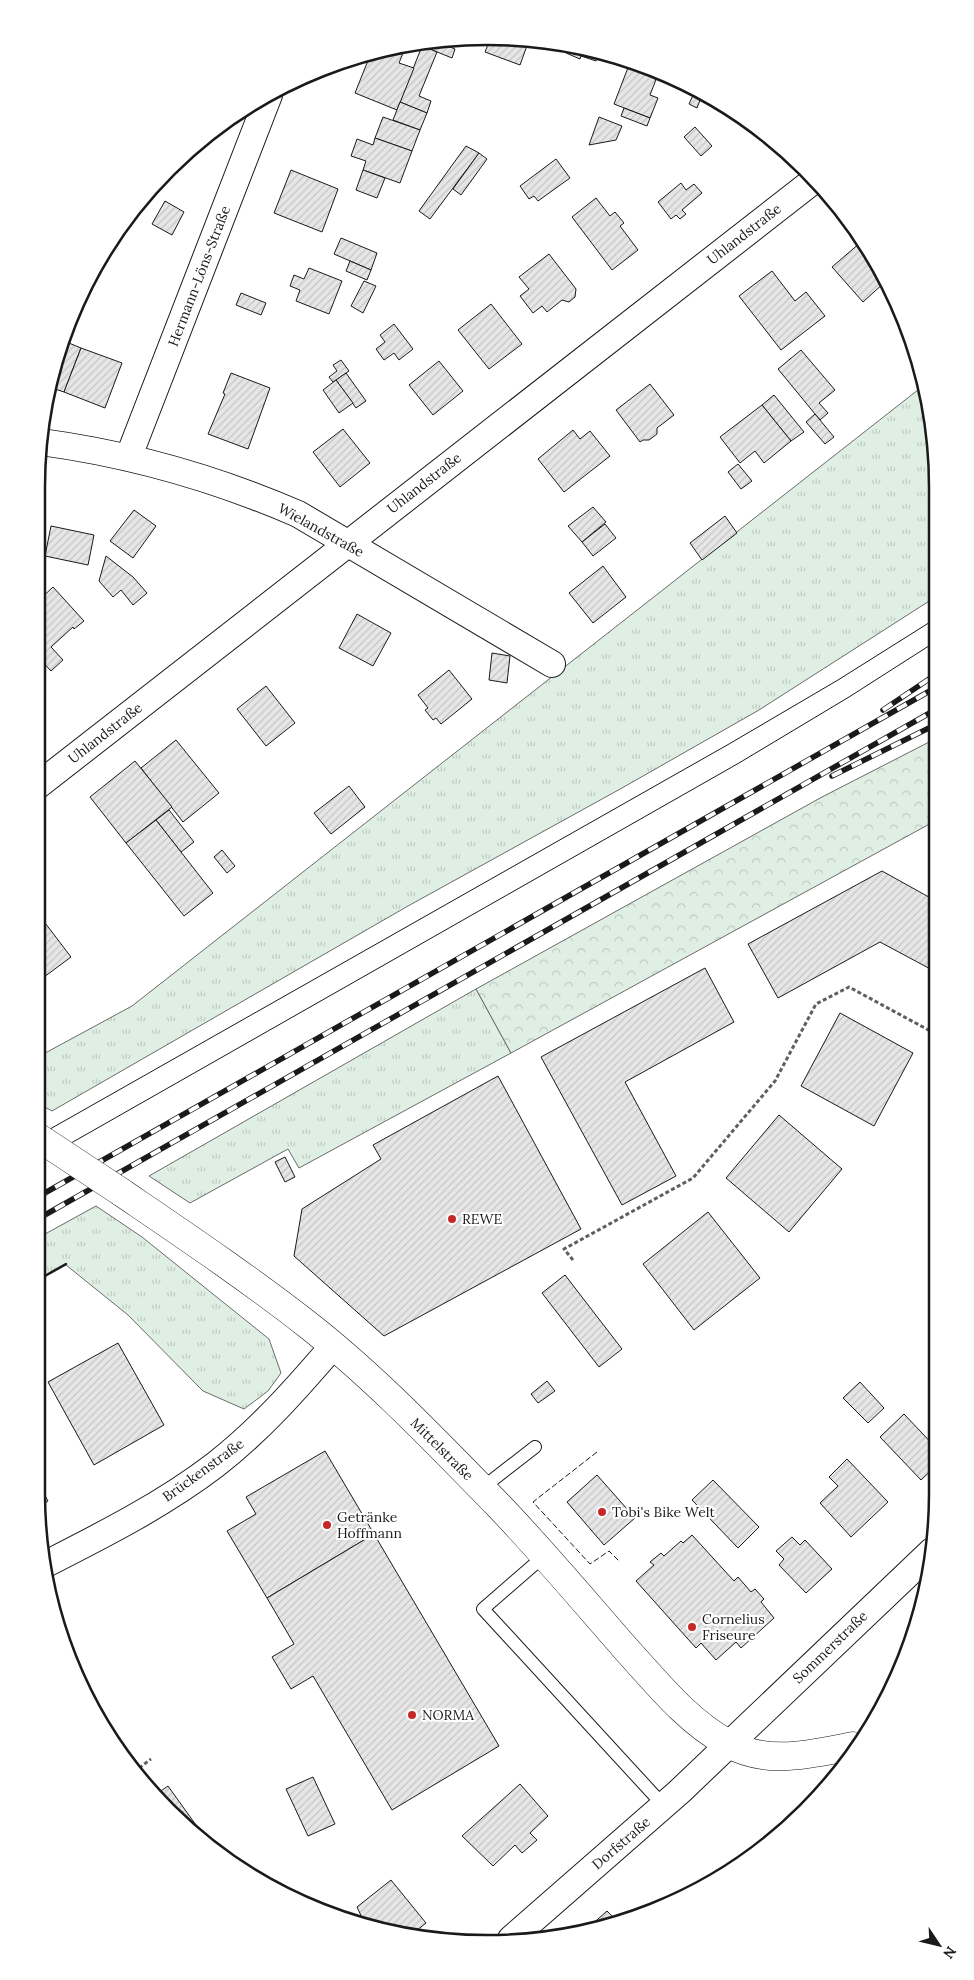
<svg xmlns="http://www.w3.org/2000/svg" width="974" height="1980" font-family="Lora,serif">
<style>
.grass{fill:url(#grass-tufts);stroke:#6a6a6a}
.forest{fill:url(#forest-crowns);stroke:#6a6a6a}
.building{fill:url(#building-hatch);stroke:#1a1a1a}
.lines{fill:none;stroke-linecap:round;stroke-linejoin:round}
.service-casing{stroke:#1a1a1a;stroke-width:14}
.minor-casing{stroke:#1a1a1a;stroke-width:28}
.primary-casing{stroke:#1a1a1a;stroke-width:29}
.path{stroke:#5f5f5f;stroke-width:3;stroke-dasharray:4 2.5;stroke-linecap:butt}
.service{stroke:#fff;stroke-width:12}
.minor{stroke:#fff;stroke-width:26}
.primary{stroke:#fff;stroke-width:28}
.tram{stroke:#1a1a1a;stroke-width:1}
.rail-casing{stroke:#1a1a1a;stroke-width:5.5}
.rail{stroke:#fff;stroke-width:4;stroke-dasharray:11;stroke-linecap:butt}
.primary-bridge-casing{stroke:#1a1a1a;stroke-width:29;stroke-linecap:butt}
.primary-bridge{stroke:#fff;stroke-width:28}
.fence{stroke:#1a1a1a;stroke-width:1;stroke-dasharray:6 2.5;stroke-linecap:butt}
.wall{stroke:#1a1a1a;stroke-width:2.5}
.poi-dot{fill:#c62828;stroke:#fff;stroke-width:2}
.labels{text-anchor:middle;stroke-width:4;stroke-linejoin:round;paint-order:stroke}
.street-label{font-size:14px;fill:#1a1a1a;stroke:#fff}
.poi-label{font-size:14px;fill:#1a1a1a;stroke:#fff;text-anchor:start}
.rim{fill:none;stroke:#1a1a1a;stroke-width:2.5}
</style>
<defs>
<pattern id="grass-tufts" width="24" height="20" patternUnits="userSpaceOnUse" patternTransform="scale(1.25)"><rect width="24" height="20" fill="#e0efe3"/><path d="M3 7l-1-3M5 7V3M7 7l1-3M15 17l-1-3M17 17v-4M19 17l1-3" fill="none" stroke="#c0ccc2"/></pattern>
<pattern id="forest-crowns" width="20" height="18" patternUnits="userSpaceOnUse" patternTransform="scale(1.25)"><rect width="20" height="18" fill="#e0efe3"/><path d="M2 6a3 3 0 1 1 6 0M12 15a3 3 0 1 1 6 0" fill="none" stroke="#c0ccc2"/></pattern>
<pattern id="building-hatch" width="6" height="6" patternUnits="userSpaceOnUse" patternTransform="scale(1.25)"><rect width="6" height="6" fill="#e6e6e6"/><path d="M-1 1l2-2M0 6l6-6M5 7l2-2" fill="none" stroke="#c5c5c5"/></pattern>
</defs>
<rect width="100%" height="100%" fill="#fff"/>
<g class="grass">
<polygon points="923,386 934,428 934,598 759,710 622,788 408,906 52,1111 36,1102 36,1058 132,1006"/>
<polygon points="476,989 511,1053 299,1168 288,1149 190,1203 149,1176"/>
<polygon points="96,1206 142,1237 269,1339 281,1373 268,1391 244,1409 203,1391 128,1315 66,1265 36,1281 36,1239"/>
</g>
<polygon class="forest" points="935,739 935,821 511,1053 476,989 822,797"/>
<g class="building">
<polygon points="491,37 529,40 520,65 485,52"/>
<polygon points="436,41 455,49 452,58 415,43"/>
<polygon points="553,43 575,45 600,52 596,61 581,56 580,59 566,53 567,50"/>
<polygon points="422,46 437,52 419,96 431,101 427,113 400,102"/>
<polygon points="390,48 403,53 399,63 414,68 397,110 355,93 371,53 381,56 383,50"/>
<polygon points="629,65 657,77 650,95 658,98 650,118 614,104"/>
<polygon points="695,91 702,95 697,108 689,104"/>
<polygon points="400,102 427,113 420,130 393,120"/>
<polygon points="624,108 650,118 647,126 621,116"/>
<polygon points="383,117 420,130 412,151 375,138"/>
<polygon points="599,117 622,126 616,140 589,145"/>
<polygon points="695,127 712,146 701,156 684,137"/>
<polygon points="375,138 412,151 400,183 363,170 366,161 351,156 357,139 373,145"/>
<polygon points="466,146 479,153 430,219 419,211"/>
<polygon points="479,153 487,159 461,195 453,189"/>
<polygon points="556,159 570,178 538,201 534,196 529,199 520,186"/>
<polygon points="291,170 338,189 322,232 274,213"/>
<polygon points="363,170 385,178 377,198 356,190"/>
<polygon points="681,183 686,190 694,184 702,193 682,210 686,214 680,219 676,215 671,219 658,202"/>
<polygon points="596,198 610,216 615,212 624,223 620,226 638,250 612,270 572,217"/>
<polygon points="165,201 184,212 172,235 152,224"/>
<polygon points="341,238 377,253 371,270 334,254"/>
<polygon points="861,242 885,282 863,302 832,267"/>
<polygon points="549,254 576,289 575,297 569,302 562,300 547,312 542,306 533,313 520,296 529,289 519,277"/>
<polygon points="350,261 371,270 367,280 346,271"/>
<polygon points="309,268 342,281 329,314 296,301 300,290 290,286 294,275 304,279"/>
<polygon points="772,271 795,301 806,292 825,316 781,350 739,296"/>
<polygon points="364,281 376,286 363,313 351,306"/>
<polygon points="241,293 266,303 261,315 236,305"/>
<polygon points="491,304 522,344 489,369 458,330"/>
<polygon points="394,324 413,349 399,360 394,353 384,360 376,349 385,342 380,335"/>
<polygon points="64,341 81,348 64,392 49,387"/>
<polygon points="81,348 122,363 105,408 64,392"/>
<polygon points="801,350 835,390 819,403 828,413 820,420 778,369"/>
<polygon points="341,360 349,371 333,382 329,377 337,371 333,365"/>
<polygon points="439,361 463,391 433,415 409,385"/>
<polygon points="231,373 270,388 248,449 208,434 225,394 223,393"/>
<polygon points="346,373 366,401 356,408 336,380"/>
<polygon points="336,380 353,403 339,413 323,390"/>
<polygon points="650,384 674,415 657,428 657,434 649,440 643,440 640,442 616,410"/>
<polygon points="774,395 804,432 791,441 762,405"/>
<polygon points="762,405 791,441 764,463 755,451 740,463 720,437"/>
<polygon points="815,414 834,437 825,444 806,422"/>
<polygon points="343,429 370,463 340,487 313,452"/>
<polygon points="573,430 580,439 590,431 610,456 564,492 538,459"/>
<polygon points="738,464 752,481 741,489 728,472"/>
<polygon points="593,507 606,522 582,542 568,526"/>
<polygon points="134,510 156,526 133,558 110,541"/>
<polygon points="725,516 737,533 702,560 690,543"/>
<polygon points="605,524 616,538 593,556 582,542"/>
<polygon points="51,526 94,535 88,565 45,556"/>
<polygon points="106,556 133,577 147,593 133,605 121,590 113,597 99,581"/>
<polygon points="603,566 626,597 593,623 569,593"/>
<polygon points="53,587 84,621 74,629 73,627 51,647 63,660 51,671 36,655 36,640 40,637 36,633 36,603"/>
<polygon points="357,614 391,633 373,666 339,648"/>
<polygon points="492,653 510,656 507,683 489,680"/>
<polygon points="449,670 472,699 441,724 436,718 433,720 425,710 428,708 418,695"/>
<polygon points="266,686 295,723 266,746 237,709"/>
<polygon points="176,740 219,793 183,822 141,768"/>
<polygon points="135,761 172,807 126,843 90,797"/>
<polygon points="349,786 365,807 331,834 314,813"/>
<polygon points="169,810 194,842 181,852 156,820"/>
<polygon points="156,820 213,893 184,916 126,843"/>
<polygon points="222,850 235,866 227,873 214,857"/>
<polygon points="882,871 936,901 936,972 880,942 778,998 748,944"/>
<polygon points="36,911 71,957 36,983"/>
<polygon points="705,968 734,1022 625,1082 676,1176 622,1205 541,1057"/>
<polygon points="840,1013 913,1053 874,1126 801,1086"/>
<polygon points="498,1076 581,1229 384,1336 294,1256 302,1209 381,1159 373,1145"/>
<polygon points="779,1115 842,1169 789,1232 726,1178"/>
<polygon points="285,1157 295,1177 285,1182 275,1162"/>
<polygon points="708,1212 760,1278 694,1330 643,1264"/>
<polygon points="565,1275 622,1349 599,1367 542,1293"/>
<polygon points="118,1343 164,1425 94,1465 48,1382"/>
<polygon points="547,1381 555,1391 538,1403 531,1394"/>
<polygon points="860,1382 884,1408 868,1423 843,1398"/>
<polygon points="904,1414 938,1450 938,1464 921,1480 880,1437"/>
<polygon points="325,1451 374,1534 267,1598 227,1531 256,1514 246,1497"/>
<polygon points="847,1459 888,1502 851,1537 820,1503 838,1486 829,1477"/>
<polygon points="597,1475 635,1518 604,1545 567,1502"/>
<polygon points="36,1480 48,1501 39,1507 36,1493"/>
<polygon points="713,1480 759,1527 738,1548 692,1500"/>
<polygon points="374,1534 499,1746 392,1810 313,1676 291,1689 272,1657 294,1644 267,1598"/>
<polygon points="692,1535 734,1581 738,1577 751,1592 755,1589 764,1599 761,1602 774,1618 741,1648 736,1642 716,1660 701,1643 696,1648 636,1581 654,1565 650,1562 661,1553 664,1556 681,1541 683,1543"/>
<polygon points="792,1537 800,1545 805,1540 832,1569 806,1593 779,1565 784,1559 776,1551"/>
<polygon points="313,1777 335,1824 308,1836 286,1789"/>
<polygon points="520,1784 548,1816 530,1833 537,1840 522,1853 515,1845 493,1866 462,1836"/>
<polygon points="168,1786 206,1839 203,1841 190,1832 155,1795"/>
<polygon points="391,1880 426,1923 411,1935 399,1935 364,1922 357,1907"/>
<polygon points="607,1911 615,1919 589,1927"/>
</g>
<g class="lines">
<defs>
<g id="service">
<polyline points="481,1489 535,1447"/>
<polyline points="544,1556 483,1609 664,1806"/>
</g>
<g id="minor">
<path d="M41,442C130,454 215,478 298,514L552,664"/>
<polyline points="129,456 269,95"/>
<polyline points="36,787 813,181"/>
<path d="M48,1563C105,1534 164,1504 215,1465C260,1430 297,1388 333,1346"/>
<polyline points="511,1939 679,1792 932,1551"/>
</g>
<path id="primary" d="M121,1192C184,1235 248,1278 308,1325C377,1379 438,1444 499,1506C543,1552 584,1601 626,1649C657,1683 687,1721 727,1743C767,1766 811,1754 853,1746"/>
</defs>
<use href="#service" class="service-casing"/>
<use href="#minor" class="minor-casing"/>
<use href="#primary" class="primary-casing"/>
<g class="path">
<polyline points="573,1260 564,1249 693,1178 775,1081 816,1004 849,987 934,1033 936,1029"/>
<polyline points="134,1772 151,1759"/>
</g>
<use href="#service" class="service"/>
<use href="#minor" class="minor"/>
<use href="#primary" class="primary"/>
<g class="tram">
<polyline points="36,1137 729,744 838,680 935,619"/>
<polyline points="36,1163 739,763 849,697 935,642"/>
</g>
<defs>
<g id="rail">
<polyline points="883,710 935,675"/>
<polyline points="832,776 935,725"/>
<polyline points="36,1198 935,688"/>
<polyline points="36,1220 935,710"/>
</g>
</defs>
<use href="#rail" class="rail-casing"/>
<use href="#rail" class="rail"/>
<defs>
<polyline id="primary-bridge" points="36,1136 121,1192"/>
</defs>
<use href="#primary-bridge" class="primary-bridge-casing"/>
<use href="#primary-bridge" class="primary-bridge"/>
<polyline class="fence" points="597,1452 533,1502 590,1564 609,1551 620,1562"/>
<polyline class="wall" points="36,1281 66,1264"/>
</g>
<g class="poi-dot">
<circle cx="452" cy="1219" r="5"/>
<circle cx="602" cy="1512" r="5"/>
<circle cx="327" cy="1525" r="5"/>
<circle cx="692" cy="1627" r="5"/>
<circle cx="412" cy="1715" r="5"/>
</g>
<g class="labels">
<g class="street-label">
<text transform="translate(744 234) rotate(-38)" y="5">Uhlandstraße</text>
<text transform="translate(199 276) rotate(-69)" y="5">Hermann-Löns-Straße</text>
<text transform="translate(424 483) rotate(-38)" y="5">Uhlandstraße</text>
<text transform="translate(321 530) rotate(29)" y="5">Wielandstraße</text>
<text transform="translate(105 733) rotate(-38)" y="5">Uhlandstraße</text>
<text transform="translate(442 1449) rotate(45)" y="5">Mittelstraße</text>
<text transform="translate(203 1470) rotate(-36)" y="5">Brückenstraße</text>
<text transform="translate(830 1647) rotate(-44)" y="5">Sommerstraße</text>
<text transform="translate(621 1843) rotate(-41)" y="5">Dorfstraße</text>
</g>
<g class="poi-label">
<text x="462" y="1224">REWE</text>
<text x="612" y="1517">Tobi's Bike Welt</text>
<text x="337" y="1522">Getränke<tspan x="337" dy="16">Hoffmann</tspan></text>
<text x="702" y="1624">Cornelius<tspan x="702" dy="16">Friseure</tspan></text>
<text x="422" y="1720">NORMA</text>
</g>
</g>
<path d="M0 0H974V1980H0ZM487 45H487A442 442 0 0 1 929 487V1493A442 442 0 0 1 487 1935H487A442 442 0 0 1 45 1493V487A442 442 0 0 1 487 45Z" fill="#fff" fill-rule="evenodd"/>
<path class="rim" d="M487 45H487A442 442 0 0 1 929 487V1493A442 442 0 0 1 487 1935H487A442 442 0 0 1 45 1493V487A442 442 0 0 1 487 45Z"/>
<g transform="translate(939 1945) rotate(125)" stroke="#ffffff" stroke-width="4" paint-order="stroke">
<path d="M0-4L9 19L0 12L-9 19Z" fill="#1a1a1a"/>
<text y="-8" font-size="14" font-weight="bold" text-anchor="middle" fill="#1a1a1a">N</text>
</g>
</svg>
